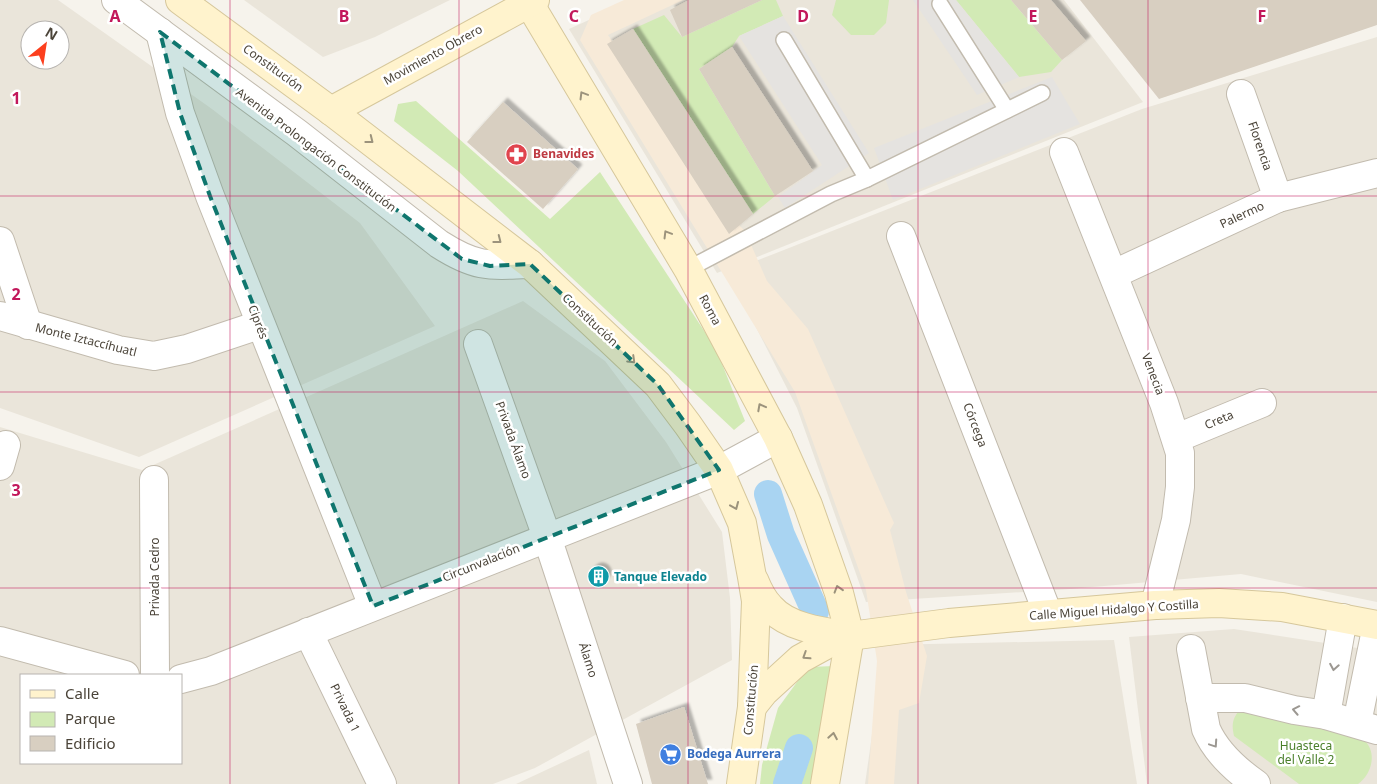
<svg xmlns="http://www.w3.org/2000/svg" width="1377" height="784" font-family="'Noto Sans',sans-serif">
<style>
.residential{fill:#eae5da;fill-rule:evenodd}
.commercial{fill:#f7ead8}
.green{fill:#d2eab5}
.parking{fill:#e5e3e0}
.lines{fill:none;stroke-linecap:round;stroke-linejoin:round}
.canal{stroke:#a9d4f2;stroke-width:28}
.building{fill:#d8cfc1;filter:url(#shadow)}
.lane-casing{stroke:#c2bbae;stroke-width:18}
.street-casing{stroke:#c2bbae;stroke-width:30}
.secondary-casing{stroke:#d6c79b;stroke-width:30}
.lane{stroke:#fff;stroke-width:15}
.street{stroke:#fff;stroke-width:28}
.secondary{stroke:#fff3cd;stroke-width:28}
.oneway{stroke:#9c937c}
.oneway2{stroke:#9c9892}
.marked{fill:#0f766e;fill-opacity:0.2;stroke:#0f766e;stroke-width:4;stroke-dasharray:10 6;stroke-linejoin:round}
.grid{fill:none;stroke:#c2185b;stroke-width:1;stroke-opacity:0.55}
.labels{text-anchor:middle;stroke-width:5;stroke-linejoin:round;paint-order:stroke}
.street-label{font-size:12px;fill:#4b4439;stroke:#fff}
.health-label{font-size:12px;font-weight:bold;fill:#be3a42;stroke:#fff;text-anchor:start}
.culture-label{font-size:12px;font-weight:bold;fill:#0d838f;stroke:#fff;text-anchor:start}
.park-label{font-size:12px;fill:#4a7f2a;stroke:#fff}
.shop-label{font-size:12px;font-weight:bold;fill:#366cbe;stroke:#fff;text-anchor:start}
.grid-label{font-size:16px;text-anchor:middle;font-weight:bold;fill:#c2185b;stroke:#fff;stroke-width:5;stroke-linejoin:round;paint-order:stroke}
</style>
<defs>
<filter id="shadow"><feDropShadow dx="4.5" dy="-4.5" stdDeviation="1" flood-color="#0004"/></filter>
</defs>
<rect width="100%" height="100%" fill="#f6f3ec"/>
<g class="residential">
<path d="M0,0H58L212,109L360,223L435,326L139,457L0,408ZM30,30H60V60H30Z"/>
<polygon points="244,0 450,0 375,37 323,57"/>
<polygon points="633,0 1064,0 1143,102 717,273 569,29"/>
<polygon points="1377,37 1377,602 1241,574 1070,589 866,602 797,408 728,272 1142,109"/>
<path d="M523,301L605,361L666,442L722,532L730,598L732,660L535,768L493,784H0V427L142,470ZM21,675H181V763H21Z"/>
<polygon points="1234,629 1377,651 1377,784 1147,784 1129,637"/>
<polygon points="1114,640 1137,784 865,784 885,645"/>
<polygon points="589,750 597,784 516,784"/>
</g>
<polygon class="commercial" points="624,0 683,0 608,35 731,217 745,231 767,281 808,329 894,523 890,530 906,592 927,656 919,703 899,710 894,784 868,784 877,661 866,590 795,392 580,40 591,15"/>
<g class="green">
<polygon points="762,0 776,0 783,16 739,36 732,47 699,69 775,196 753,214 633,29 664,15 682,37"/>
<polygon points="836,0 889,0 886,23 874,35 851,35 832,15"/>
<polygon points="956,0 1011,0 1062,60 1051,72 1019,77"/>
<polygon points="416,101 550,219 600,172 716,349 745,421 734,430 458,171 394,121 398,104"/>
<polygon points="835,666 823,784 760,784 762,765 778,708 808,667"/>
<path d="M1242,707L1297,718L1365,741C1377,753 1372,774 1358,784H1299L1234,736C1231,723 1233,717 1242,707Z"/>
</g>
<g class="parking">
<polygon points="913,0 956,0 1019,77 977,95"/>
<polygon points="783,16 869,153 785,208 778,197 822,165 739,36"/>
<polygon points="1052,77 1080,124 893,200 874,148"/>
</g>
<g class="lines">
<g class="canal">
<polyline points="768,494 781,535 815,611"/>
<polyline points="787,784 799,748"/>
</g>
</g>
<g class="building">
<polygon points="689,0 762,0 682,37 670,10"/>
<polygon points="1011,0 1051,0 1086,41 1062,60"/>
<polygon points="1080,0 1377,0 1377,25 1159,99"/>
<polygon points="633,29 753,214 729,234 607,44"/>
<polygon points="732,47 813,171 775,196 699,69"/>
<polygon points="503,102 578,169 543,209 467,142"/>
<circle cx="598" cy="576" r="9"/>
<polygon points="684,707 708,784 652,784 636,724"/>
</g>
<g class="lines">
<defs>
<g id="lane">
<polyline points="940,4 1007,110"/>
<polyline points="867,179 1042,93"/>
<polyline points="688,269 831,194 867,179 784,40"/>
</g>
<g id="street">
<path d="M116,0L297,133L439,244C475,267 487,266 530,264"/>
<polyline points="160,32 180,113 210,196 373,606"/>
<polyline points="1241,94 1278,198"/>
<polyline points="1064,152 1164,403 1180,453 1180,487 1176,520 1155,605"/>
<polyline points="901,236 1048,614"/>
<polyline points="0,241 28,325"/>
<polyline points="1114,274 1278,198 1377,173"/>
<polyline points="0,316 118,350 154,356 187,349 259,325"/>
<polyline points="478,344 547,537 628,784"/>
<polyline points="1177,438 1262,403"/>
<polyline points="0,466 6,445"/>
<polyline points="154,480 155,675"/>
<polyline points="308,632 382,784"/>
<polyline points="0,641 125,675"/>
<path d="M1191,649L1206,729C1216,752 1236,770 1256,784"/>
<polyline points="181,679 211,671 719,470 778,438"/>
<polyline points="1200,698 1245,698 1294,710 1326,715 1377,730"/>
<polyline points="1326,715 1343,618"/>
<polyline points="1357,723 1377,625"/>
</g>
<g id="secondary">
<polyline points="180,0 331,111 530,264 658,385 688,425 719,470 742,523 752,577 756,601 752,707 741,784"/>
<polyline points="529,3 688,269 778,438 808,505 839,593 850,636 825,784"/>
<polyline points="331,111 535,0"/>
<path d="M754,580C758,590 763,600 770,607C788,628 824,632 850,636"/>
<polyline points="752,707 764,692 800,659 833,641 850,636 949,623 1155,605 1219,603 1282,607 1377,625"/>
</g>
</defs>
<use href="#lane" class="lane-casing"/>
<use href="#street" class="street-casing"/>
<use href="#secondary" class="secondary-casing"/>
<use href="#lane" class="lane"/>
<use href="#street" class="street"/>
<use href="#secondary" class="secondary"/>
</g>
<defs><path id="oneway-chevron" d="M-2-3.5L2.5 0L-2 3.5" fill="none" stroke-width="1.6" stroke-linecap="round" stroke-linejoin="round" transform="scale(1.25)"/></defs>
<g class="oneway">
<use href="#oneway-chevron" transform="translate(583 95) rotate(-121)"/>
<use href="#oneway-chevron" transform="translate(370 140) rotate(38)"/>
<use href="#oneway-chevron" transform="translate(667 234) rotate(-121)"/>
<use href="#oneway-chevron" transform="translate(498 240) rotate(38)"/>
<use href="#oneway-chevron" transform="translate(632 360) rotate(44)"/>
<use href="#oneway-chevron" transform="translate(761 407) rotate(-118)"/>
<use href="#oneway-chevron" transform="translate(735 506) rotate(67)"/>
<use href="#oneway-chevron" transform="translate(838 589) rotate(-107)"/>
<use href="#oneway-chevron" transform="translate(806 656) rotate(147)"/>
<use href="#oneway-chevron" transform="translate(833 736) rotate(-80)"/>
</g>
<g class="oneway2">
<use href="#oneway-chevron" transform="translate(1334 667) rotate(100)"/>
<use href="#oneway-chevron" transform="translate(1296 710) rotate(-169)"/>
<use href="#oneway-chevron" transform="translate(1214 744) rotate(56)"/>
</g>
<path class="marked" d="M160,32L462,259L490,266L530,264L658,385L719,470L373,606L210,196L180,113Z"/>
<path class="grid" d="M230,0V784M459,0V784M688,0V784M918,0V784M1148,0V784M0,196H1377M0,392H1377M0,588H1377"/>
<defs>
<symbol id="pharmacy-disc" viewBox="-11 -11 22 22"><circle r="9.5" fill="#e0444e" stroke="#fff"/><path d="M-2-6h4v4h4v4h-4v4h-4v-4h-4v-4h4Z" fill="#fff"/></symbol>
<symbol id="building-disc" viewBox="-11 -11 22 22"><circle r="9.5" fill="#0f9aa8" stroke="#fff"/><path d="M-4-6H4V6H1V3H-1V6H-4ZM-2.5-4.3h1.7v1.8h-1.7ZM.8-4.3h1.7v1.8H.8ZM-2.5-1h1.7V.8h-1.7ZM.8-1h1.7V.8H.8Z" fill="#fff"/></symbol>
<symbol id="supermarket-disc" viewBox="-11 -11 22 22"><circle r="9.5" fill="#3f7fe0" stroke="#fff"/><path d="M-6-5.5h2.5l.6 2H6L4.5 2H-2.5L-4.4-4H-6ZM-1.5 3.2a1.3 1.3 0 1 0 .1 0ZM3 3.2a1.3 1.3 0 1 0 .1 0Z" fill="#fff"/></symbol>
</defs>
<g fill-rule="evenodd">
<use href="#pharmacy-disc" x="504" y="142" width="25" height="25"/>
<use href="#building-disc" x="586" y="564" width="25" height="25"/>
<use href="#supermarket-disc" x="658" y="742" width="25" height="25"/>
</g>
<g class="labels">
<g class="street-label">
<text transform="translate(433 55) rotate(-29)" y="4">Movimiento Obrero</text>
<text transform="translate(273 68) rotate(36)" y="4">Constitución</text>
<text transform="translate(1260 146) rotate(71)" y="4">Florencia</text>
<text transform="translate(316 150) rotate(37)" y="4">Avenida Prolongación Constitución</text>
<text transform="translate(1242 215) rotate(-25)" y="4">Palermo</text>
<text transform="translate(710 310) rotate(62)" y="4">Roma</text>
<text transform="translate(590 320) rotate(43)" y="4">Constitución</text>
<text transform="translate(258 322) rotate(69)" y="4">Ciprés</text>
<text transform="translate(86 340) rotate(14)" y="4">Monte Iztaccíhuatl</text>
<text transform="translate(1153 374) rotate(69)" y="4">Venecia</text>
<text transform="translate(1219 420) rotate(-23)" y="4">Creta</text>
<text transform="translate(975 425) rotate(69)" y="4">Córcega</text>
<text transform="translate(513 440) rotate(70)" y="4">Privada Álamo</text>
<text transform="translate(481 563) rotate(-22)" y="4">Circunvalación</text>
<text transform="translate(155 577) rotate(-90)" y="4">Privada Cedro</text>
<text transform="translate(1114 610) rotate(-4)" y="4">Calle Miguel Hidalgo Y Costilla</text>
<text transform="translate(588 660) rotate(72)" y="4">Álamo</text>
<text transform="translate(751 700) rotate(-85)" y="4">Constitución</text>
<text transform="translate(345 708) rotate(64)" y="4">Privada 1</text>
</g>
<g class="health-label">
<text x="533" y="158">Benavides</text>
</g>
<g class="culture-label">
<text x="614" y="581">Tanque Elevado</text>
</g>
<g class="park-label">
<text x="1306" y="750">Huasteca<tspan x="1306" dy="14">del Valle 2</tspan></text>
</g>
<g class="shop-label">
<text x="687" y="758">Bodega Aurrera</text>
</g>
</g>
<g class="grid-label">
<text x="115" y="22">A</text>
<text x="344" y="22">B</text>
<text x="574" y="22">C</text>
<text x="803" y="22">D</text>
<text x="1033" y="22">E</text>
<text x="1262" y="22">F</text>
<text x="16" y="104">1</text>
<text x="16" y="300">2</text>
<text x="16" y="496">3</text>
</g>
<rect x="20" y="674" width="162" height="90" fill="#ffffff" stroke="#b7b4b0"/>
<rect x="30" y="690" width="25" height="8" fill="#fff3cd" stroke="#b7b4b0"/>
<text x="65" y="699" font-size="15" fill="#4b4439">Calle</text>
<rect x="30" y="712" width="25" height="15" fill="#d2eab5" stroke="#b7b4b0"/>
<text x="65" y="724" font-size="15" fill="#4b4439">Parque</text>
<rect x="30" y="736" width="25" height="15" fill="#d8cfc1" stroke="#b7b4b0"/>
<text x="65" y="749" font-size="15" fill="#4b4439">Edificio</text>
<g transform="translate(45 45) rotate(30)"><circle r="24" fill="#ffffff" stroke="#b7b4b0"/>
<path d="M0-4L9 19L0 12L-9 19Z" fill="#fc3f1d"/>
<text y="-8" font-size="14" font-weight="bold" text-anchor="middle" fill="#4b4439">N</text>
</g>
</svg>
